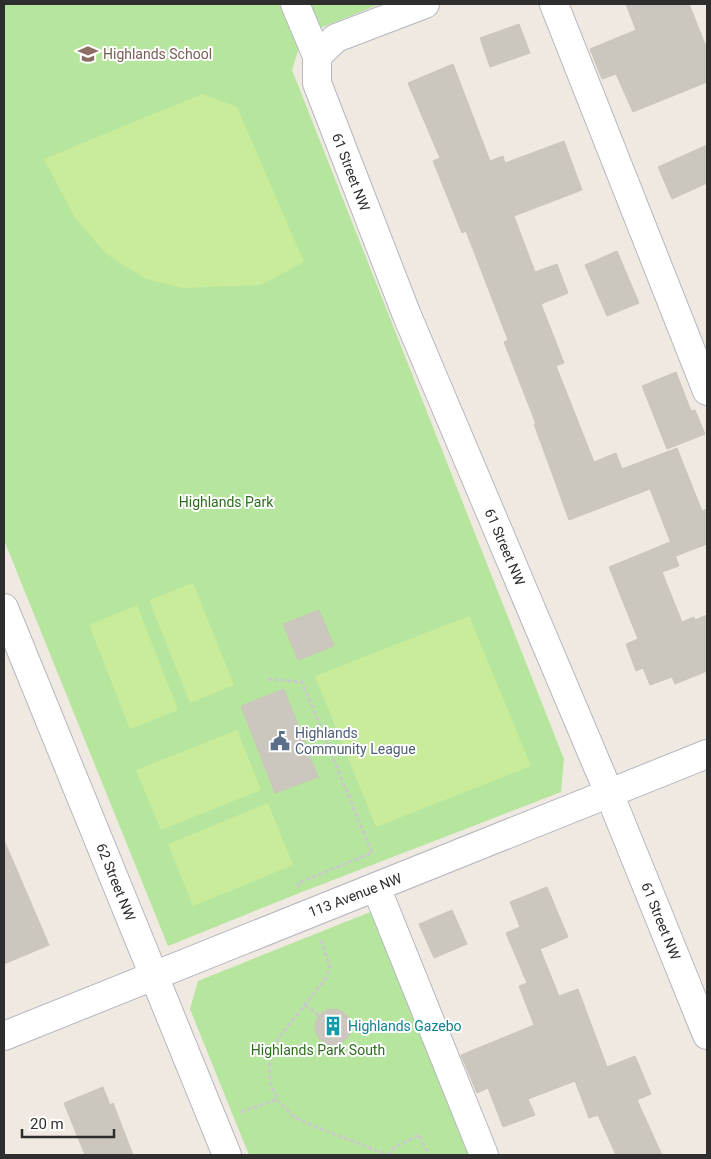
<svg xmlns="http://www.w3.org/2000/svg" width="711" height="1159" font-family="Roboto,sans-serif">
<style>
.green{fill:#b6e59e}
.pitch{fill:#c9ec9a}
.building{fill:#cbc7bf;stroke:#cbc5ba}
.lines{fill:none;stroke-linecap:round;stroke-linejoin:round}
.minor-casing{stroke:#b4b7c1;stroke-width:30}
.path{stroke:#c9c9c9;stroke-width:3;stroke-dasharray:4 2.5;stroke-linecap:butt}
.minor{stroke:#fff;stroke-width:28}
.labels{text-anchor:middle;stroke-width:4;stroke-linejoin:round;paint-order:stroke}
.education-label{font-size:14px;fill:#785e54;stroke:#fff;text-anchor:start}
.street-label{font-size:14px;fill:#2e2e2e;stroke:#fff}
.park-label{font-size:14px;fill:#2c6e1b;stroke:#fff}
.service-label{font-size:14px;fill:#4e5e75;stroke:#fff;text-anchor:start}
.culture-label{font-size:14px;fill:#0d838f;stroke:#fff;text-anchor:start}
</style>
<rect width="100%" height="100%" fill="#efe9e1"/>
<g class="green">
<polygon points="4,4 380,4 303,35 292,70 564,759 561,792 302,892 168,946 4,540"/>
<polygon points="373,911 474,1155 249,1155 190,1009 198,981"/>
</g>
<g class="pitch">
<polygon points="202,94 237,107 304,262 261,285 182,288 146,279 106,254 75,218 44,159"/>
<polygon points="193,583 234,685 190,703 149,600"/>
<polygon points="137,605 178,710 130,729 89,625"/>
<polygon points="469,616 531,766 376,827 315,676"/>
<polygon points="237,730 261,790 161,830 136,770"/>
<polygon points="268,803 293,865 193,906 168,844"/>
</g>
<g class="building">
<polygon points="626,4 689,4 707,49 707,82 633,112 616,74 602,79 590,49 636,30"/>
<polygon points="519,24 530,53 490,67 480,38"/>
<polygon points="453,64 490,161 503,156 505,163 564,141 582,190 514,216 535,272 557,264 568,293 541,304 564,363 556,366 594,462 616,453 622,469 677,448 702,511 707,509 707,544 676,556 650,489 569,520 534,424 536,424 504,342 508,340 466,231 462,233 433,161 440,158 408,83"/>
<polygon points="707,145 707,183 672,199 658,167"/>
<polygon points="617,251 639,303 607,316 585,265"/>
<polygon points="676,372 691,411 695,410 705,434 667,449 642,386"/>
<polygon points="670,542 679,566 662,572 682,622 694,617 695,620 707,615 707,671 675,684 672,677 650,685 643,668 636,671 626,644 638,639 609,567"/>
<polygon points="319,610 334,646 298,660 283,624"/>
<polygon points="284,689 318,777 275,793 241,706"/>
<polygon points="4,840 49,945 4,964"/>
<polygon points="547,887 568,937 540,949 559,996 578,989 607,1067 635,1056 651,1094 637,1100 662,1155 616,1155 598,1115 589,1118 575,1081 528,1099 535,1115 503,1127 488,1088 477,1093 461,1055 534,1025 519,986 527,983 506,933 520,927 510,902"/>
<polygon points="452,910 467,944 434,958 419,924"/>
<circle cx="333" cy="1027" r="18"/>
<polygon points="103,1087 110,1105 113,1103 133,1155 85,1155 64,1103"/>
</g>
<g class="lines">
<defs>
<g id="minor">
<polyline points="295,4 317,56 317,83 406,313 609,793 707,1035"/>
<polyline points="554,4 707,391"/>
<polyline points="317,56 336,38 425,4"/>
<polyline points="4,608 227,1155"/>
<polyline points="376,887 484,1155"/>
<polyline points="4,1036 707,754"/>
</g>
</defs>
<use href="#minor" class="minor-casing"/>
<g class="path">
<polyline points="268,679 302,682 372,853 298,883 299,887"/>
<polyline points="321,940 330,967 326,978 274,1044 269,1069 271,1086 279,1102 293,1116 311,1125 388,1155"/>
<polyline points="305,1005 320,1016"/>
<polyline points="241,1112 278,1099"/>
<polyline points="388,1155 395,1147 419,1135 429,1155"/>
</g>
<use href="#minor" class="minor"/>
</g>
<defs>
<symbol id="school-bare" viewBox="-9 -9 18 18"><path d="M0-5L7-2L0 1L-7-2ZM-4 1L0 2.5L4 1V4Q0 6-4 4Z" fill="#8d6e63" stroke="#fff" stroke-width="2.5" paint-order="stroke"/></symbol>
<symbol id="civic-bare" viewBox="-9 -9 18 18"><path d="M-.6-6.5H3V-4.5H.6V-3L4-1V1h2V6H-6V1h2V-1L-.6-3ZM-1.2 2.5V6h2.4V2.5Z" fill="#5c6f8a" stroke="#fff" stroke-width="2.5" paint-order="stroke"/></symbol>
<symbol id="building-bare" viewBox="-9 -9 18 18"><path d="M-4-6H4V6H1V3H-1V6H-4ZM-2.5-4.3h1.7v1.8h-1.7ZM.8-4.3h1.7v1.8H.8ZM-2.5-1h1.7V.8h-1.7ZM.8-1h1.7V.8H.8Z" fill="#0f9aa8" stroke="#fff" stroke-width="2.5" paint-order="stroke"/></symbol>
</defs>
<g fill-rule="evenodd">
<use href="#school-bare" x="74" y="40" width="28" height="28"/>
<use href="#civic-bare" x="266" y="727" width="28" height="28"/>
<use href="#building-bare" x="319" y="1012" width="28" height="28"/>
</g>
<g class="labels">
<g class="education-label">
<text x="103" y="59">Highlands School</text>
</g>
<g class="street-label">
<text transform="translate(351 172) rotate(69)" y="5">61 Street NW</text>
<text transform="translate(505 547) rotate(67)" y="5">61 Street NW</text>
<text transform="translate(116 882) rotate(68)" y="5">62 Street NW</text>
<text transform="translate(355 895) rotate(-21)" y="5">113 Avenue NW</text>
<text transform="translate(661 921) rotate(68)" y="5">61 Street NW</text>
</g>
<g class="park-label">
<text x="226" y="507">Highlands Park</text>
<text x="318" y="1055">Highlands Park South</text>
</g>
<g class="service-label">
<text x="295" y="738">Highlands<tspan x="295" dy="16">Community League</tspan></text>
</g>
<g class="culture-label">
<text x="348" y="1031">Highlands Gazebo</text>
</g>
</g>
<rect width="711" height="1159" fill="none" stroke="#2e2e2e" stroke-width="10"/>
<path d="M22 1129v8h92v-8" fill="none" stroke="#2e2e2e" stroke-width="2.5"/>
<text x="30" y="1129" font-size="15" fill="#2e2e2e" stroke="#ffffff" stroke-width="4" paint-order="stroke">20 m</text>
</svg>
